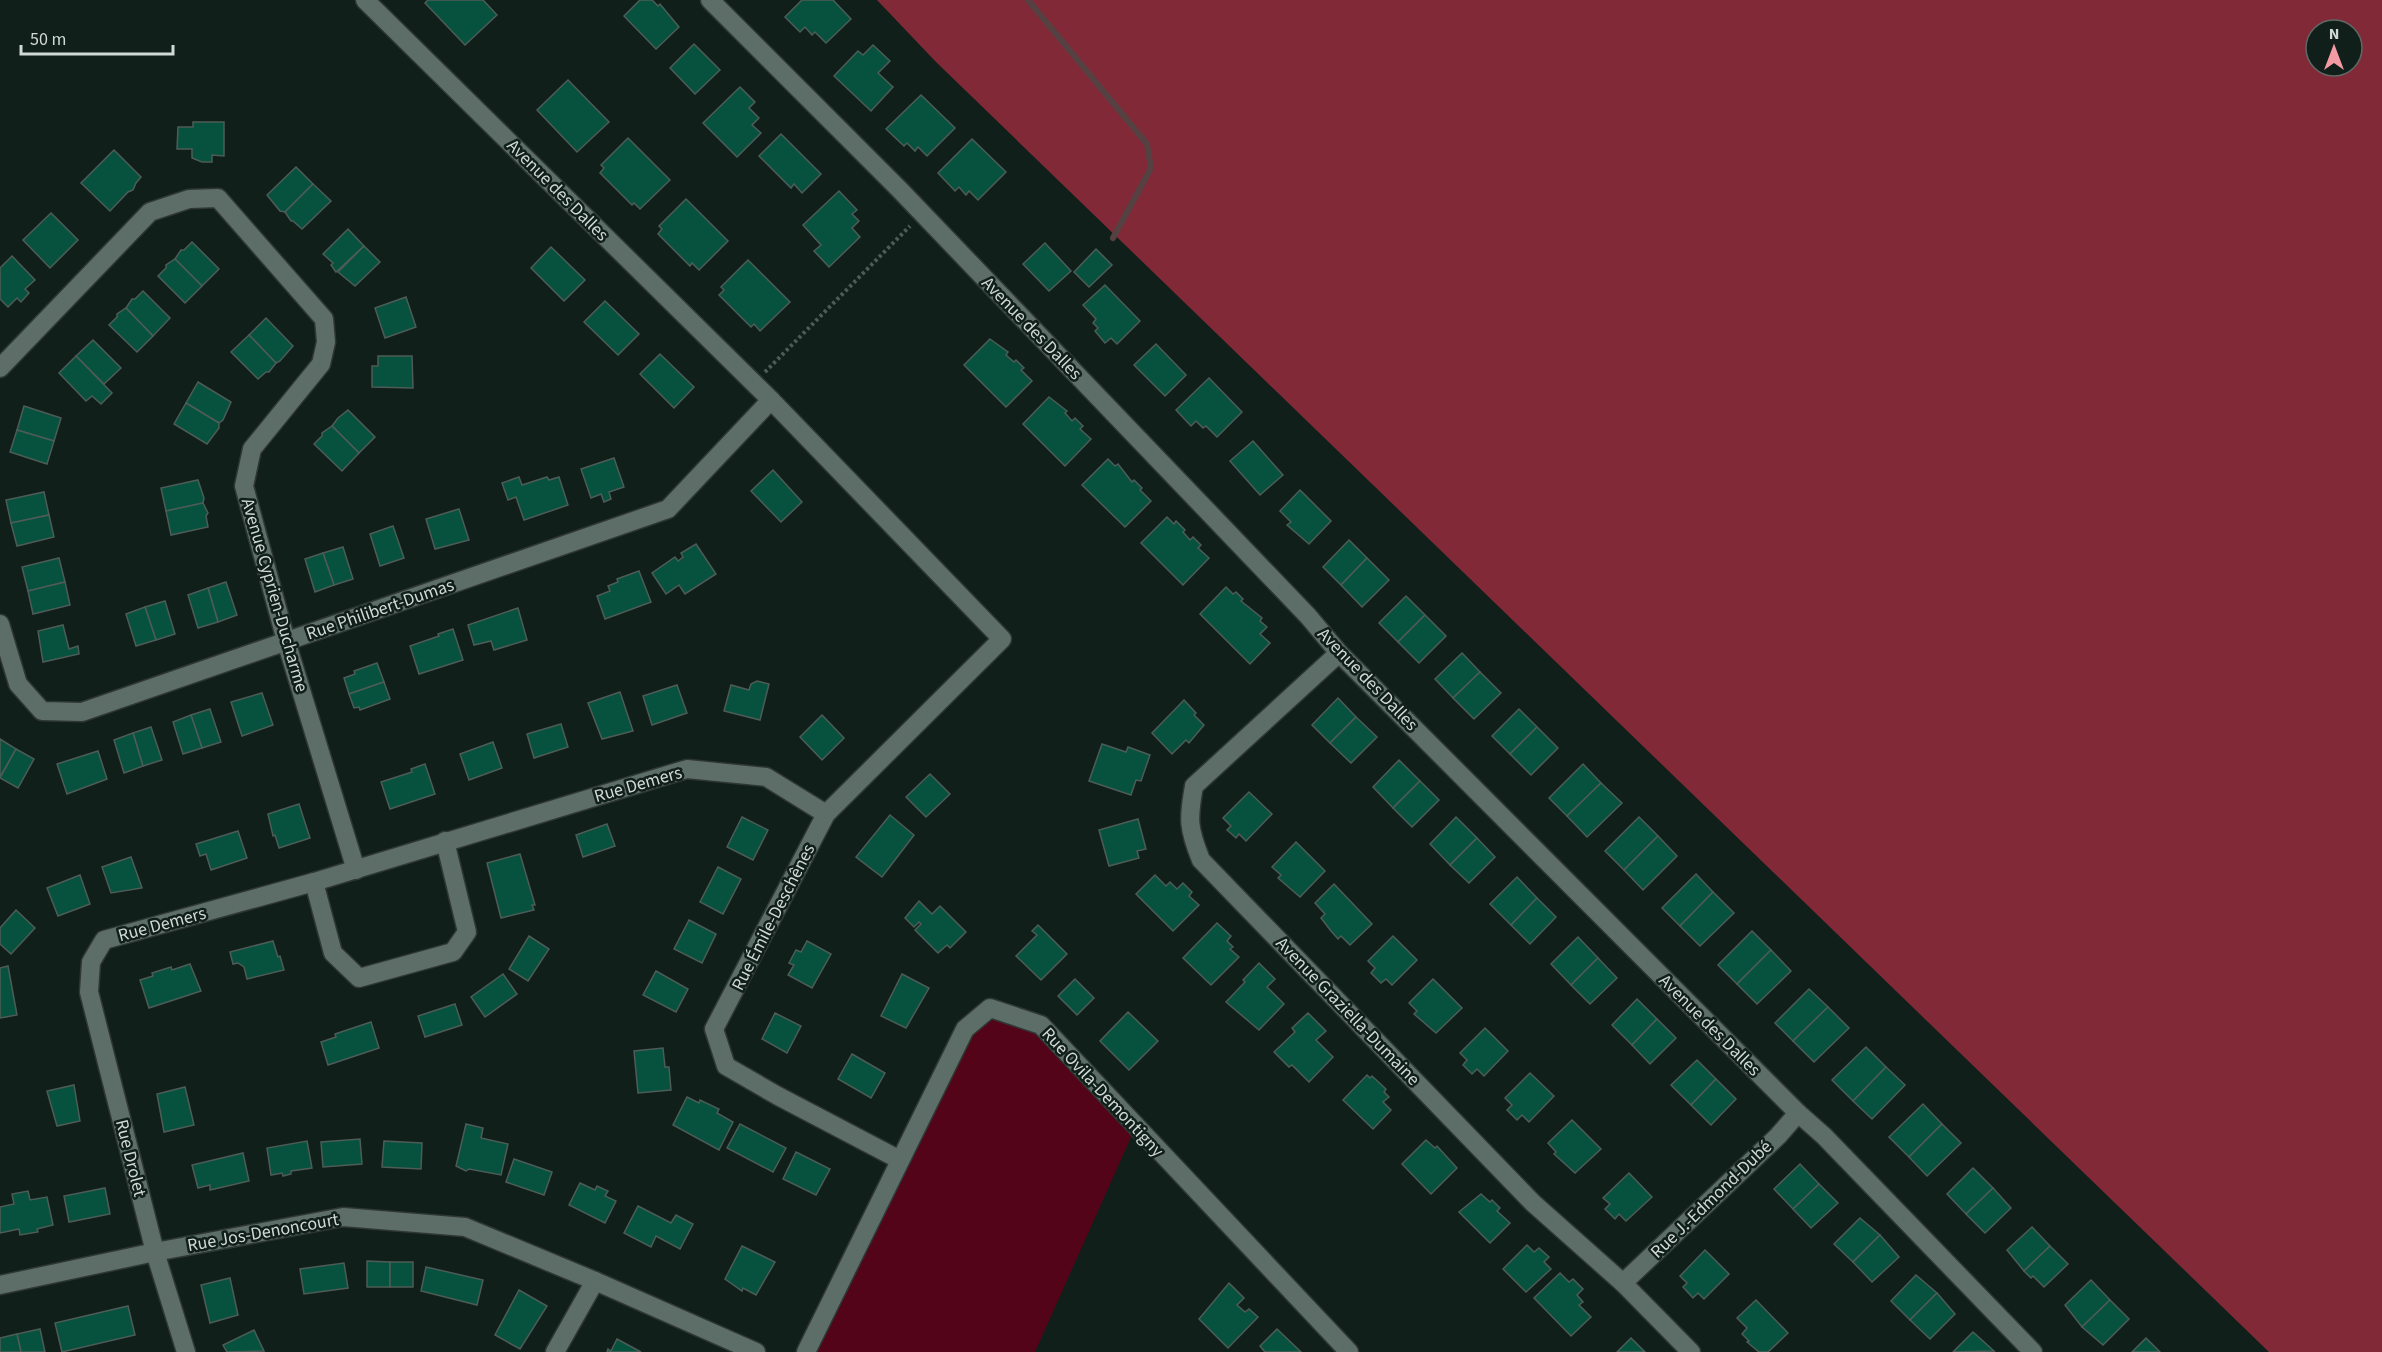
<svg xmlns="http://www.w3.org/2000/svg" width="2382" height="1352" font-family="'Source Sans 3',sans-serif">
<style>
.green{fill:#540418}
.forest{fill:#822937;fill-rule:evenodd}
.lines{fill:none;stroke-linecap:round;stroke-linejoin:round}
.stream{stroke:#564142;stroke-width:6}
.building{fill:#07513f;stroke:#4d5c56;stroke-width:1.5}
.minor-casing{stroke:#2f3734;stroke-width:21}
.path{stroke:#4f5b57;stroke-width:4;stroke-dasharray:3 3;stroke-linecap:butt}
.minor{stroke:#5d6d67;stroke-width:18}
.labels{text-anchor:middle;stroke-width:5;stroke-linejoin:round;paint-order:stroke}
.street-label{font-size:18px;fill:#d0d9d6;stroke:#111f1a}
</style>
<rect width="100%" height="100%" fill="#111f1a"/>
<polygon class="green" points="990,1008 1041,1025 1136,1126 1035,1352 806,1352 965,1029"/>
<path class="forest" d="M877,0H2382V1352H2269L936,62ZM2316,30H2352V66H2316Z"/>
<g class="lines">
<polyline class="stream" points="1028,0 1147,144 1151,168 1113,238"/>
</g>
<g class="building">
<polygon points="428,0 483,0 497,15 465,45 425,3"/>
<polygon points="640,0 652,0 658,6 660,4 679,27 656,49 624,16"/>
<polygon points="802,0 833,0 851,19 826,43 815,32 812,35 805,27 800,32 785,17"/>
<polygon points="694,44 720,70 695,94 670,68"/>
<polygon points="873,45 890,61 878,73 893,87 871,111 834,76 858,51 863,55"/>
<polygon points="568,80 609,122 577,152 537,110"/>
<polygon points="740,87 755,102 749,108 759,118 752,125 761,133 737,157 703,123"/>
<polygon points="921,95 955,128 927,156 918,147 915,151 907,143 904,146 886,129"/>
<polygon points="193,122 224,122 224,156 212,155 212,162 202,162 192,158 192,149 177,149 178,127 193,127"/>
<polygon points="781,134 821,174 802,193 794,184 791,188 759,156"/>
<polygon points="628,138 670,180 640,209 634,203 632,205 600,173 604,168 601,165"/>
<polygon points="972,139 1006,172 978,200 969,191 966,195 959,187 955,191 938,173"/>
<polygon points="114,150 141,177 136,183 133,190 128,192 110,211 81,183"/>
<polygon points="296,167 313,184 285,212 280,211 267,195"/>
<polygon points="313,184 331,201 302,229 293,221 291,221 285,212"/>
<polygon points="839,191 857,210 852,214 859,221 852,228 860,237 829,267 814,251 821,245 803,225"/>
<polygon points="686,199 728,241 699,270 692,263 690,266 658,234 662,229 659,226"/>
<polygon points="51,213 78,240 50,268 23,240"/>
<polygon points="348,229 364,246 336,272 331,265 333,263 323,254"/>
<polygon points="192,242 219,269 202,286 175,259 181,250 184,250"/>
<polygon points="1045,243 1071,271 1049,291 1023,264"/>
<polygon points="364,246 380,262 355,286 338,272"/>
<polygon points="551,247 585,280 564,301 531,268"/>
<polygon points="1096,249 1112,265 1089,287 1074,272"/>
<polygon points="12,256 35,280 25,289 29,293 21,302 17,298 8,307 0,299 0,268"/>
<polygon points="175,259 202,286 185,303 158,276 166,268 166,265"/>
<polygon points="748,260 790,302 760,331 754,324 751,327 719,295 724,290 721,287"/>
<polygon points="1105,285 1140,321 1117,344 1111,338 1105,343 1095,331 1098,328 1093,323 1096,319 1083,305"/>
<polygon points="143,291 170,318 153,336 126,308 132,299 135,299"/>
<polygon points="406,297 416,327 385,338 375,308"/>
<polygon points="605,301 639,334 618,355 584,322"/>
<polygon points="126,308 153,336 137,352 109,325 117,317 117,314"/>
<polygon points="266,318 293,346 280,361 276,363 249,335"/>
<polygon points="249,335 276,363 269,372 266,372 258,379 231,352"/>
<polygon points="990,339 1008,352 1006,355 1014,362 1016,360 1024,368 1021,370 1032,381 1006,407 964,365"/>
<polygon points="93,340 121,368 104,384 76,356"/>
<polygon points="1156,344 1186,375 1165,396 1134,365"/>
<polygon points="660,354 694,387 674,408 640,374"/>
<polygon points="76,356 112,393 101,404 92,396 86,401 59,373"/>
<polygon points="378,356 412,356 413,388 372,387 372,366 378,366"/>
<polygon points="1209,378 1242,412 1217,437 1206,426 1203,428 1196,421 1191,426 1176,410"/>
<polygon points="198,382 231,402 223,420 219,423 186,403"/>
<polygon points="1049,397 1067,411 1065,413 1072,421 1075,418 1083,426 1080,429 1091,439 1065,466 1023,424"/>
<polygon points="186,403 219,423 219,428 207,444 174,424"/>
<polygon points="24,406 61,418 54,441 17,430"/>
<polygon points="348,410 375,437 359,453 332,426 338,418"/>
<polygon points="332,426 359,453 342,471 314,444 322,436 322,433"/>
<polygon points="17,430 54,441 47,464 10,452"/>
<polygon points="1253,441 1283,475 1260,495 1230,461"/>
<polygon points="614,458 624,487 609,492 611,499 604,502 601,494 591,498 581,469"/>
<polygon points="1108,459 1115,466 1118,464 1132,482 1134,480 1142,488 1140,490 1151,501 1125,527 1082,485"/>
<polygon points="773,470 802,502 781,522 751,491"/>
<polygon points="519,477 522,485 547,477 549,480 559,477 568,505 524,520 516,497 508,500 502,483"/>
<polygon points="198,480 204,498 203,503 166,511 161,488"/>
<polygon points="1300,490 1331,521 1309,544 1287,525 1291,522 1280,511"/>
<polygon points="44,492 49,515 11,523 6,500"/>
<polygon points="203,503 208,513 206,516 208,527 171,535 166,511"/>
<polygon points="459,509 469,540 435,549 426,519"/>
<polygon points="49,515 54,537 17,546 11,523"/>
<polygon points="1167,517 1174,524 1176,521 1185,530 1183,532 1190,540 1193,537 1201,545 1198,548 1209,558 1183,585 1141,543"/>
<polygon points="393,526 404,558 380,566 370,534"/>
<polygon points="1349,540 1367,558 1341,585 1323,567"/>
<polygon points="696,544 716,574 685,594 679,585 666,594 652,573 675,557 678,561 683,557 681,553"/>
<polygon points="343,547 353,579 334,585 323,553"/>
<polygon points="323,553 334,585 315,592 305,559"/>
<polygon points="59,558 65,582 28,591 22,567"/>
<polygon points="1367,558 1389,580 1362,607 1341,585"/>
<polygon points="639,571 651,602 605,619 597,596 610,591 608,586 618,582 617,579"/>
<polygon points="65,582 70,605 33,614 28,591"/>
<polygon points="226,582 237,615 218,622 208,588"/>
<polygon points="1226,587 1233,594 1236,592 1243,599 1241,601 1262,618 1260,621 1267,627 1260,634 1270,643 1250,664 1200,614"/>
<polygon points="208,588 218,622 198,628 188,595"/>
<polygon points="1406,596 1425,615 1398,642 1379,623"/>
<polygon points="165,601 175,634 156,640 145,607"/>
<polygon points="145,607 156,640 136,646 126,614"/>
<polygon points="518,608 527,640 494,650 491,641 474,645 468,625"/>
<polygon points="1425,615 1446,636 1419,663 1398,642"/>
<polygon points="63,625 69,649 78,646 79,654 43,662 38,631"/>
<polygon points="453,629 463,660 419,674 410,646 439,636 438,634"/>
<polygon points="1462,653 1480,672 1453,698 1435,679"/>
<polygon points="377,663 384,682 349,694 344,678 355,674 354,671"/>
<polygon points="1480,672 1501,693 1474,719 1453,698"/>
<polygon points="757,681 769,684 760,720 724,711 731,685 749,690 751,684"/>
<polygon points="384,682 390,699 360,710 359,707 354,708 349,694"/>
<polygon points="677,685 687,713 652,725 643,696"/>
<polygon points="620,692 633,731 602,739 588,703"/>
<polygon points="262,693 273,725 242,736 231,702"/>
<polygon points="1338,698 1356,717 1330,743 1312,725"/>
<polygon points="1184,700 1196,713 1194,715 1204,725 1189,743 1186,740 1172,754 1152,733"/>
<polygon points="210,709 221,742 202,748 191,715"/>
<polygon points="1519,709 1537,727 1510,754 1492,736"/>
<polygon points="191,715 202,748 183,754 173,722"/>
<polygon points="822,715 844,738 822,760 800,737"/>
<polygon points="1356,717 1377,737 1351,763 1330,743"/>
<polygon points="561,724 568,747 534,758 527,734"/>
<polygon points="151,727 162,760 143,766 133,733"/>
<polygon points="1537,727 1558,748 1531,775 1510,754"/>
<polygon points="133,733 143,766 124,773 114,740"/>
<polygon points="0,739 16,749 0,777"/>
<polygon points="493,742 502,768 469,780 460,754"/>
<polygon points="1102,744 1126,752 1128,747 1150,755 1141,781 1136,780 1131,795 1089,781"/>
<polygon points="16,749 34,759 18,788 0,778"/>
<polygon points="98,751 107,779 67,794 57,764"/>
<polygon points="1399,760 1420,781 1393,808 1373,787"/>
<polygon points="425,764 435,794 390,809 381,782 412,772 411,769"/>
<polygon points="1583,764 1601,783 1567,816 1549,798"/>
<polygon points="930,774 950,794 926,817 906,797"/>
<polygon points="1420,781 1439,800 1412,827 1393,808"/>
<polygon points="1601,783 1622,803 1587,837 1567,816"/>
<polygon points="1249,792 1272,814 1246,841 1239,834 1236,838 1227,830 1231,826 1223,818"/>
<polygon points="299,804 310,838 279,848 275,835 273,836 268,814"/>
<polygon points="890,815 914,835 882,877 856,857"/>
<polygon points="742,817 768,830 753,860 727,847"/>
<polygon points="1456,817 1477,838 1450,865 1430,844"/>
<polygon points="1639,817 1658,836 1624,870 1605,851"/>
<polygon points="1138,819 1146,849 1137,851 1139,858 1109,866 1099,830"/>
<polygon points="607,824 615,846 583,857 576,835"/>
<polygon points="238,831 247,858 211,870 206,854 200,856 196,844"/>
<polygon points="1658,836 1677,856 1643,890 1624,870"/>
<polygon points="1477,838 1495,857 1469,883 1450,865"/>
<polygon points="1296,842 1325,871 1300,897 1278,878 1281,875 1272,867"/>
<polygon points="520,854 535,905 532,905 534,910 501,918 487,863"/>
<polygon points="131,857 142,888 111,893 102,867"/>
<polygon points="718,867 741,879 723,914 700,902"/>
<polygon points="1696,874 1713,892 1680,926 1662,908"/>
<polygon points="80,875 90,904 58,916 47,888"/>
<polygon points="1155,875 1166,886 1170,882 1177,889 1183,883 1192,892 1189,896 1199,905 1173,931 1136,894"/>
<polygon points="1517,877 1537,898 1511,925 1490,904"/>
<polygon points="1334,884 1372,924 1350,945 1341,936 1338,939 1331,931 1321,918 1325,914 1315,903"/>
<polygon points="1713,892 1734,913 1700,946 1680,926"/>
<polygon points="1537,898 1556,917 1530,944 1511,925"/>
<polygon points="919,901 932,914 940,906 966,932 950,948 947,945 938,953 915,930 921,924 919,922 914,927 905,918"/>
<polygon points="16,910 35,928 11,954 0,944 0,928"/>
<polygon points="689,920 716,934 702,963 674,949"/>
<polygon points="1217,923 1231,936 1227,941 1233,947 1230,949 1239,957 1211,985 1183,958"/>
<polygon points="1038,925 1067,954 1041,980 1016,956 1037,935 1032,931"/>
<polygon points="1752,931 1771,950 1737,984 1718,965"/>
<polygon points="529,936 549,949 528,981 509,969"/>
<polygon points="1393,936 1417,960 1392,985 1386,979 1381,983 1371,973 1375,968 1368,961"/>
<polygon points="1578,937 1598,958 1571,985 1551,964"/>
<polygon points="273,941 278,957 280,956 284,970 247,979 244,967 238,963 233,964 230,952"/>
<polygon points="807,941 831,954 812,988 788,975 794,965 789,963 796,950 801,952"/>
<polygon points="1771,950 1791,971 1757,1004 1737,984"/>
<polygon points="1598,958 1617,978 1590,1004 1571,985"/>
<polygon points="1259,963 1275,979 1267,987 1284,1004 1259,1030 1226,1002 1245,982 1243,980"/>
<polygon points="190,964 201,991 149,1008 140,980 153,976 152,973 171,967 172,970"/>
<polygon points="8,966 17,1015 0,1018 0,968"/>
<polygon points="656,971 688,989 676,1012 643,995"/>
<polygon points="503,974 517,994 485,1017 471,997"/>
<polygon points="902,974 929,988 906,1028 881,1016"/>
<polygon points="1075,979 1094,998 1077,1015 1058,996"/>
<polygon points="1433,979 1462,1008 1436,1033 1414,1014 1417,1011 1409,1003"/>
<polygon points="1809,989 1828,1007 1793,1041 1775,1023"/>
<polygon points="1637,999 1657,1019 1632,1045 1612,1025"/>
<polygon points="455,1004 462,1025 425,1037 418,1016"/>
<polygon points="1828,1007 1849,1028 1814,1062 1793,1041"/>
<polygon points="1128,1012 1158,1041 1129,1070 1100,1041"/>
<polygon points="775,1013 801,1026 787,1053 762,1039"/>
<polygon points="1308,1013 1326,1031 1316,1040 1333,1057 1309,1082 1292,1065 1289,1067 1274,1052 1295,1032 1292,1028"/>
<polygon points="1657,1019 1676,1038 1650,1064 1632,1045"/>
<polygon points="371,1022 379,1048 328,1065 321,1042 336,1037 335,1034"/>
<polygon points="1485,1028 1508,1051 1484,1076 1477,1069 1472,1074 1463,1065 1467,1060 1460,1053"/>
<polygon points="1866,1047 1886,1067 1853,1101 1832,1080"/>
<polygon points="663,1048 665,1067 669,1067 671,1090 638,1093 634,1051"/>
<polygon points="852,1054 885,1073 871,1098 838,1079"/>
<polygon points="1697,1060 1716,1079 1691,1105 1671,1085"/>
<polygon points="1886,1067 1905,1085 1872,1119 1853,1101"/>
<polygon points="1530,1073 1554,1096 1529,1122 1522,1115 1517,1120 1507,1110 1512,1105 1505,1098"/>
<polygon points="1367,1075 1370,1078 1372,1076 1386,1089 1384,1092 1389,1097 1383,1102 1391,1110 1373,1129 1343,1100"/>
<polygon points="1716,1079 1736,1099 1711,1125 1691,1105"/>
<polygon points="74,1085 80,1121 57,1126 47,1091"/>
<polygon points="185,1087 194,1125 164,1132 157,1094"/>
<polygon points="687,1097 699,1103 700,1100 719,1109 717,1113 733,1122 719,1150 673,1125"/>
<polygon points="1923,1104 1942,1124 1909,1157 1889,1137"/>
<polygon points="1572,1120 1601,1149 1575,1173 1554,1154 1556,1152 1548,1143"/>
<polygon points="466,1124 483,1128 481,1138 508,1144 501,1175 469,1169 466,1171 456,1166"/>
<polygon points="740,1124 786,1148 773,1172 727,1148"/>
<polygon points="1942,1124 1961,1143 1927,1176 1909,1157"/>
<polygon points="360,1139 362,1164 323,1167 321,1142"/>
<polygon points="1426,1140 1435,1148 1437,1146 1457,1168 1431,1194 1402,1164"/>
<polygon points="307,1141 312,1168 291,1171 291,1174 283,1176 282,1173 271,1175 267,1148"/>
<polygon points="384,1141 422,1143 421,1169 382,1167"/>
<polygon points="796,1152 830,1169 816,1195 783,1179"/>
<polygon points="243,1153 249,1181 210,1190 210,1185 198,1188 192,1165"/>
<polygon points="514,1159 552,1172 544,1195 506,1182"/>
<polygon points="1800,1164 1819,1184 1793,1209 1774,1189"/>
<polygon points="1973,1168 1993,1188 1966,1214 1947,1194"/>
<polygon points="1629,1173 1652,1197 1626,1221 1619,1214 1615,1219 1605,1209 1610,1204 1603,1198"/>
<polygon points="580,1183 595,1190 597,1186 608,1191 605,1196 616,1201 605,1223 569,1205"/>
<polygon points="1819,1184 1838,1203 1811,1228 1793,1209"/>
<polygon points="105,1188 110,1214 69,1222 64,1196"/>
<polygon points="1993,1188 2011,1208 1985,1233 1966,1214"/>
<polygon points="28,1191 30,1200 47,1197 53,1225 37,1229 38,1232 20,1235 19,1229 0,1233 0,1207 14,1204 12,1194"/>
<polygon points="1481,1194 1490,1202 1492,1200 1500,1208 1497,1211 1510,1223 1490,1243 1459,1212"/>
<polygon points="638,1206 671,1223 676,1215 693,1224 680,1249 656,1236 651,1247 624,1233"/>
<polygon points="1860,1218 1880,1235 1853,1262 1834,1244"/>
<polygon points="2032,1227 2050,1246 2024,1271 2007,1250"/>
<polygon points="1880,1235 1899,1257 1872,1282 1853,1262"/>
<polygon points="1527,1245 1534,1252 1539,1248 1549,1257 1544,1262 1551,1269 1526,1292 1503,1269"/>
<polygon points="742,1246 775,1262 756,1295 743,1288 742,1291 725,1279"/>
<polygon points="2050,1246 2068,1264 2044,1287 2033,1276 2031,1278 2024,1271"/>
<polygon points="1705,1250 1729,1274 1704,1299 1698,1293 1693,1298 1683,1287 1687,1283 1680,1276"/>
<polygon points="367,1261 390,1262 390,1287 367,1287"/>
<rect x="390" y="1262" width="23" height="25"/>
<polygon points="344,1263 348,1288 304,1294 300,1269"/>
<polygon points="426,1267 483,1280 477,1305 421,1291"/>
<polygon points="1560,1273 1569,1282 1573,1279 1583,1289 1577,1295 1583,1302 1579,1305 1591,1317 1571,1336 1534,1298"/>
<polygon points="1916,1275 1937,1293 1910,1320 1891,1301"/>
<polygon points="230,1278 238,1315 210,1323 201,1285"/>
<polygon points="2091,1280 2110,1300 2082,1327 2065,1305"/>
<polygon points="1229,1283 1244,1298 1237,1305 1245,1312 1249,1309 1258,1317 1228,1348 1199,1319"/>
<polygon points="519,1290 547,1306 520,1349 495,1335"/>
<polygon points="1937,1293 1955,1314 1930,1339 1910,1320"/>
<polygon points="1756,1300 1788,1333 1768,1352 1759,1352 1747,1342 1749,1341 1742,1334 1747,1328 1737,1318"/>
<polygon points="2110,1300 2129,1319 2103,1345 2082,1327"/>
<polygon points="128,1306 135,1335 62,1352 55,1323"/>
<polygon points="40,1329 45,1352 21,1352 17,1334"/>
<polygon points="1277,1329 1301,1352 1265,1352 1260,1346"/>
<polygon points="254,1330 264,1351 227,1352 223,1345"/>
<polygon points="1973,1332 1994,1351 1953,1352"/>
<polygon points="17,1334 21,1352 0,1352 0,1338"/>
<polygon points="1631,1338 1645,1352 1617,1352"/>
<polygon points="2146,1338 2160,1352 2132,1352"/>
<polygon points="617,1339 641,1352 607,1352 608,1349 611,1351"/>
</g>
<g class="lines">
<defs>
<g id="minor">
<polyline points="365,0 771,400 1002,639 826,814 714,1029 726,1066 778,1096 900,1160"/>
<polyline points="710,0 899,189 1308,616 1339,653 1798,1113 1824,1136 2033,1352"/>
<polyline points="0,368 150,212 189,199 218,198 324,319 326,342 321,364 252,449 244,486 286,641 356,870"/>
<polyline points="0,624 18,684 42,711 82,712 668,509 771,400"/>
<path d="M1339,653L1194,786C1188,819 1188,828 1201,860L1533,1203L1623,1283L1691,1352"/>
<polyline points="314,882 333,953 359,978 453,952 467,932 445,841"/>
<polyline points="1623,1283 1778,1136 1798,1113"/>
<polyline points="0,1285 155,1252 343,1217 465,1227 595,1281 756,1352"/>
<polyline points="186,1352 155,1252 89,992 91,962 104,940 314,882 687,769 766,777 826,814"/>
<polyline points="555,1352 595,1281"/>
<polyline points="806,1352 965,1029 990,1008 1041,1025 1349,1352"/>
</g>
</defs>
<use href="#minor" class="minor-casing"/>
<polyline class="path" points="765,372 910,226"/>
<use href="#minor" class="minor"/>
</g>
<g class="labels">
<g class="street-label">
<text transform="translate(558 190) rotate(45)" y="6">Avenue des Dalles</text>
<text transform="translate(1032 328) rotate(46)" y="6">Avenue des Dalles</text>
<text transform="translate(275 595) rotate(74)" y="6">Avenue Cyprien-Ducharme</text>
<text transform="translate(380 609) rotate(-19)" y="6">Rue Philibert-Dumas</text>
<text transform="translate(1368 679) rotate(46)" y="6">Avenue des Dalles</text>
<text transform="translate(638 784) rotate(-16)" y="6">Rue Demers</text>
<text transform="translate(773 917) rotate(-63)" y="6">Rue Émile-Deschênes</text>
<text transform="translate(162 924) rotate(-15)" y="6">Rue Demers</text>
<text transform="translate(1348 1011) rotate(46)" y="6">Avenue Graziella-Dumaine</text>
<text transform="translate(1710 1025) rotate(45)" y="6">Avenue des Dalles</text>
<text transform="translate(1103 1092) rotate(47)" y="6">Rue Ovila-Demontigny</text>
<text transform="translate(131 1158) rotate(76)" y="6">Rue Drolet</text>
<text transform="translate(1711 1199) rotate(-44)" y="6">Rue J.-Edmond-Dubé</text>
<text transform="translate(263 1232) rotate(-10)" y="6">Rue Jos-Denoncourt</text>
</g>
</g>
<g transform="translate(2334 48)"><circle r="28" fill="#111f1a" stroke="#5d6965" stroke-width="1.5"/>
<path d="M0-4.5L10 22L0 15L-10 22Z" fill="#f49aa2"/>
<text y="-9" font-size="16" font-weight="bold" text-anchor="middle" fill="#d0d9d6">N</text>
</g>
<path d="M21 45v9h152v-9" fill="none" stroke="#d0d9d6" stroke-width="3"/>
<text x="30" y="45" font-size="18" fill="#d0d9d6" stroke="#111f1a" stroke-width="4.5" paint-order="stroke">50 m</text>
</svg>
